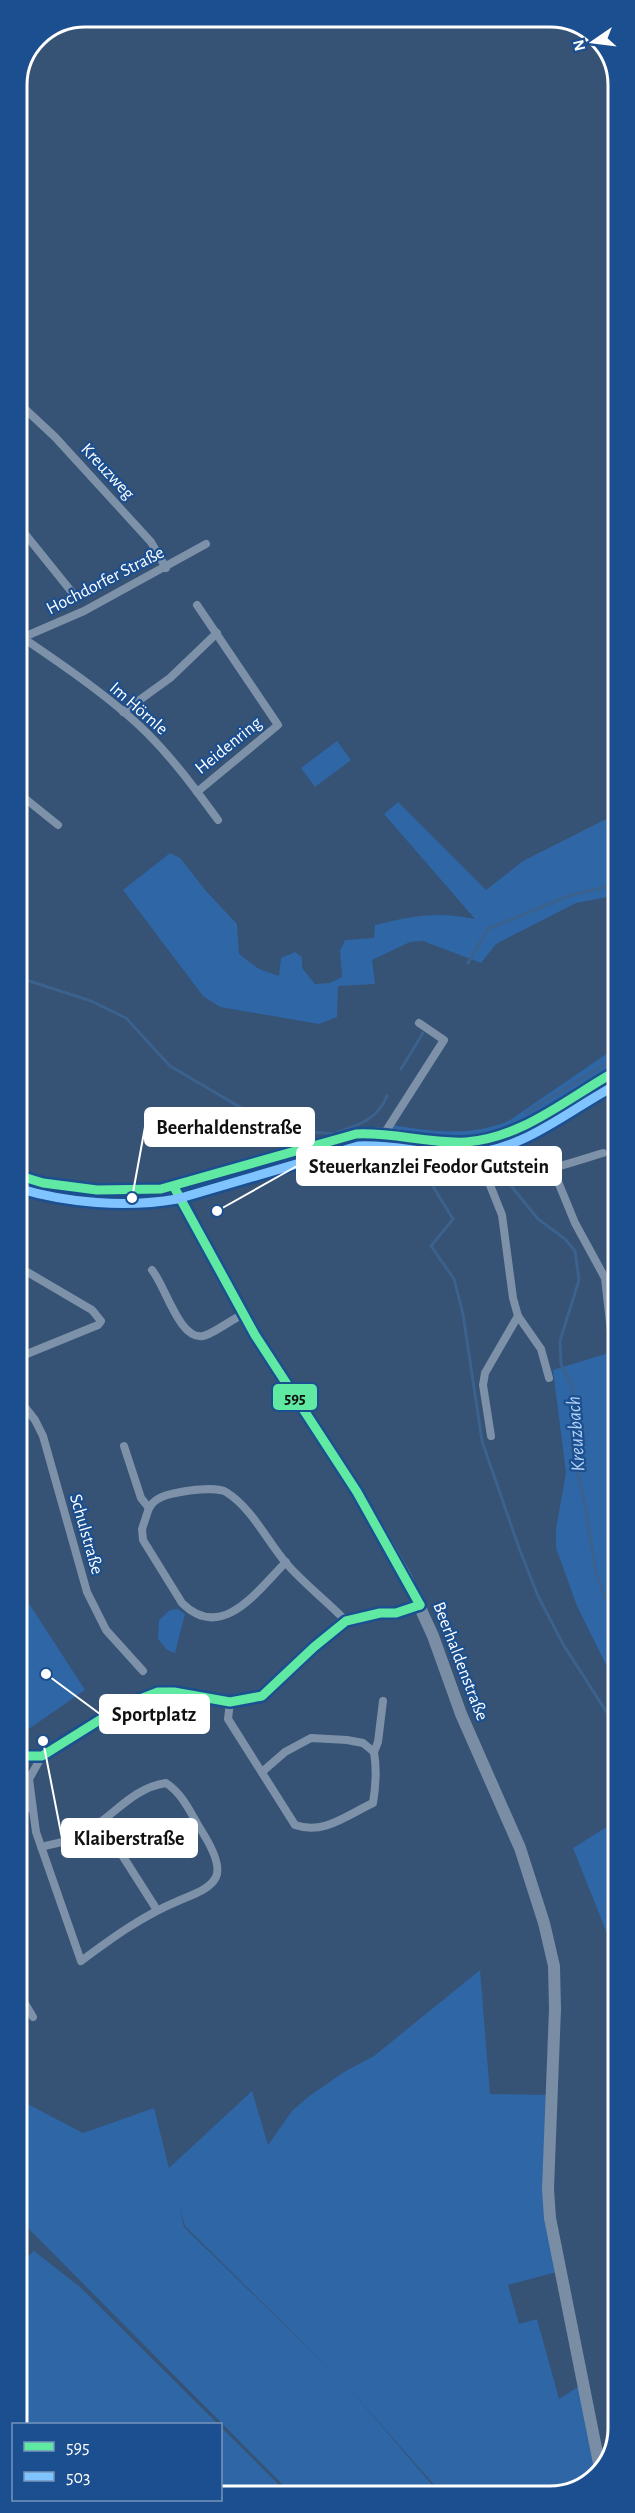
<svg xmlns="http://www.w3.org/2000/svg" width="635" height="2513" font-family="'Alegreya Sans',sans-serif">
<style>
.green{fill:#2f66a5;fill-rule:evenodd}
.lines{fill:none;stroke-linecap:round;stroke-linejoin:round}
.stream{stroke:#3b618d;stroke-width:3}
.street{stroke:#7d92a8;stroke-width:8}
.secondary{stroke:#798da4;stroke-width:12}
.bus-1-casing{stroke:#1b4f8f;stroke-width:14}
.bus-2-casing{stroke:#1b4f8f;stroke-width:14}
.bus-1{stroke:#60e9a3;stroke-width:9}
.bus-2{stroke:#80c4ff;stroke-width:9}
.labels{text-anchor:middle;stroke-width:4.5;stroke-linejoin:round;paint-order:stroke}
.street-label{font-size:18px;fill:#fff;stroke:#1b4f8f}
.water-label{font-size:20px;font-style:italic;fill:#b5d3f5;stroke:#1b4f8f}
.rim{fill:none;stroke:#fff;stroke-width:3}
.leader{fill:none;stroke:#fff;stroke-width:2}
.callout-dot{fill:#fff;stroke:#1b4f8f;stroke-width:2}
.callout{fill:#fff;stroke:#fff;stroke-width:2}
.callout-label{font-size:20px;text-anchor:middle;font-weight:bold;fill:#111}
.line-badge{stroke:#1b4f8f;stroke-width:2}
.pale-badge-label{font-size:16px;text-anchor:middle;font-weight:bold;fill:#111}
</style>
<rect width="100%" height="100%" fill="#365274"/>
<g class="green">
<polygon points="337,741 351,760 315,787 301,768"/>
<path d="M398,802L486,890L523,861L618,813V895L576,903L496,944L481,963L423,941L410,942L372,960L375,984L338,986L337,1017L319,1024L220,1007L203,996L123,890L170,853L180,858L206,891L237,924L239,954L259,969L279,976L281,958L295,952L302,957V968L315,984L330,983L342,977L340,951L345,940L374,938L375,925C411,916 438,911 475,919L384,814Z"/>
<path d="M618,1046V1067L554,1110L520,1146L471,1160L467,1135L428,1136L390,1131L393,1125C432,1132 473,1137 510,1120Z"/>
<polygon points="618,1350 618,1689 577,1606 556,1548 556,1529 566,1473 553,1370"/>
<polygon points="17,1585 85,1690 23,1733 17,1733"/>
<polygon points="178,1609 185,1614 175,1653 167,1650 158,1639 159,1620 170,1610"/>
<polygon points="618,1820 618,1961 573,1848"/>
<path d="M480,1970L490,2094L550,2095L557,2272L508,2285L519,2324L537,2319L559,2399L581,2385L599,2475L563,2495H443L348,2387L441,2495L294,2496L18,2218V2099L83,2133L154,2108L169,2168L252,2091L268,2145L292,2111L308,2097L344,2072L374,2056ZM180,2209L185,2226L345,2384L184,2227Z"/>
<polygon points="34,2251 80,2287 218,2424 18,2424 18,2260 20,2263"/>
<polygon points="220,2427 221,2427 290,2496 237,2496 225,2480 236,2496 221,2496"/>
</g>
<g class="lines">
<g class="stream">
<polyline points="468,963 488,929 568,896 618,884"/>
<polyline points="17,977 91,1001 126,1018 170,1066 262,1120 294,1131 340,1134"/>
<polyline points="401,1069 423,1033"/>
<polyline points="526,1113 618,1056"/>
<path d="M338,1132C359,1125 378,1119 387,1096"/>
<polyline points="355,1139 380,1151 428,1161"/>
<polyline points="438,1161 457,1161 469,1153"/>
<polyline points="618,1615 605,1596 596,1573 585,1505 572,1448 573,1388 561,1364 560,1341 579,1280 575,1251 565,1239 538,1219 508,1182 477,1170 429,1161 429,1180 453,1219 431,1246 454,1279 463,1314 482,1441 519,1548 538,1596 563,1644 618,1730"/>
</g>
<g class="street">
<polyline points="17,407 25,409 55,437 151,542 166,568"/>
<polyline points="17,524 71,591"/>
<polyline points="197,605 278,725 197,792"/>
<path d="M17,628L23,638C63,665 114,700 148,734C174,760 196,790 218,820"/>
<polyline points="17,640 84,611 206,544"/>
<polyline points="123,712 170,678 217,633"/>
<polyline points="17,792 58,825"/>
<polyline points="384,1134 444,1040 419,1023"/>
<path d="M488,1139C492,1154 498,1170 516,1174C531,1177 585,1158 603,1153"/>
<polyline points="494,1159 491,1166 490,1185 502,1215 513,1298 518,1316 541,1349 549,1378"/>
<polyline points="552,1167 575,1223 605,1278 614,1358"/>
<polyline points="17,1266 92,1310 101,1321 98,1325 17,1358"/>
<path d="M152,1270C166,1287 179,1340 203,1336C213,1334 232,1319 244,1314"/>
<polyline points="17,1397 35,1420 43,1436 87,1592 106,1630 143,1671"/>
<polyline points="491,1436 483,1385 485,1373 518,1316"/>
<path d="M124,1446L141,1498L149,1508C151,1506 152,1503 155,1501C165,1492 215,1485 226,1492C252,1508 267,1541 286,1563C304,1584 327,1601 346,1621"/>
<path d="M149,1508L142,1529L143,1540L182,1603C222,1643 258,1590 286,1562"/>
<path d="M230,1702L228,1719L295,1825C324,1835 347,1815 373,1803C376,1785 377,1770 374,1752L363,1743L347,1740L311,1738L285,1752L262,1772"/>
<polyline points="374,1752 378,1742 383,1701"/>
<polyline points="17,1756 42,1756 122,1706 158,1692 174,1692 230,1702 262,1696 314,1647 346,1621 380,1613 396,1613 420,1605"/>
<polyline points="17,1772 21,1777 29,1779"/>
<polyline points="17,1811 32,1807"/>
<polyline points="101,1822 157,1910"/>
<path d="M41,1847C56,1843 73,1841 86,1832C114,1816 132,1788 166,1783C183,1794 191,1814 201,1830C208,1841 222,1864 216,1877C210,1890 189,1896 178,1901C142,1916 112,1938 81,1961L36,1832L29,1779L42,1756"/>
<polyline points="18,1992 33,2017"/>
</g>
<g class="secondary">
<path d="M17,1175L43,1183L97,1190L161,1189L174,1187L356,1134C392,1130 429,1144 466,1142C525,1139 567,1095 618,1070"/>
<polyline points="174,1187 255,1335 357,1492 406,1577 433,1636 461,1714 520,1848 544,1923 554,1966 555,2009 548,2189 550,2218 601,2473"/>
</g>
<defs>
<g id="bus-1">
<path d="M17,1175L43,1183L97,1190L161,1189L356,1134C393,1132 429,1144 466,1142C523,1138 569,1097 618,1070"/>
<polyline points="174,1187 255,1335 357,1492 420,1605"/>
<polyline points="17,1756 42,1756 122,1706 158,1692 174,1692 230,1702 262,1696 314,1647 346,1621 380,1613 396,1613 420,1605"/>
</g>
<path id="bus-2" d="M17,1188C67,1203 126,1208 177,1199L358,1146C394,1144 428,1155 464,1154C523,1152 568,1110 618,1084"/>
</defs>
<use href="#bus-1" class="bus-1-casing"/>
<use href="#bus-2" class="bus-2-casing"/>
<use href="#bus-1" class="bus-1"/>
<use href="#bus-2" class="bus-2"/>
</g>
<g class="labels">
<g class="street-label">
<text transform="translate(108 471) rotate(47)" y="6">Kreuzweg</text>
<text transform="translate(105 580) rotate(-27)" y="6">Hochdorfer Straße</text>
<text transform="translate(139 708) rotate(41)" y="6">Im Hörnle</text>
<text transform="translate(228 745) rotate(-39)" y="6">Heidenring</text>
<text transform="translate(87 1534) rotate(74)" y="6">Schulstraße</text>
<text transform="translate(461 1661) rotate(69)" y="6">Beerhaldenstraße</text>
</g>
<g class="water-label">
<text transform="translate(575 1434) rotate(-94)" y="7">Kreuzbach</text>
</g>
</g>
<path d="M0 0H635V2513H0ZM85 27H550A58 58 0 0 1 608 85V2428A58 58 0 0 1 550 2486H85A58 58 0 0 1 27 2428V85A58 58 0 0 1 85 27Z" fill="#1b4f8f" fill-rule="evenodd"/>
<path class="rim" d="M85 27H550A58 58 0 0 1 608 85V2428A58 58 0 0 1 550 2486H85A58 58 0 0 1 27 2428V85A58 58 0 0 1 85 27Z"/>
<path class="leader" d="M132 1198L145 1127M217 1211L297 1166M46 1674L100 1714M43 1741L62 1838"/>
<g class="callout-dot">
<circle cx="132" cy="1198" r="6"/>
<circle cx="217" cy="1211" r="6"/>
<circle cx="46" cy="1674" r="6"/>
<circle cx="43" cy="1741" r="6"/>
</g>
<g class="callout">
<rect x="145" y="1108" width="169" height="38" rx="6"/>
<rect x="297" y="1147" width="264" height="38" rx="6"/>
<rect x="100" y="1695" width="109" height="38" rx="6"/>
<rect x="62" y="1819" width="135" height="38" rx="6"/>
</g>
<g class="callout-label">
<text x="229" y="1134">Beerhaldenstraße</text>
<text x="429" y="1173">Steuerkanzlei Feodor Gutstein</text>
<text x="154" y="1721">Sportplatz</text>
<text x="129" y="1845">Klaiberstraße</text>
</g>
<rect class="line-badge" x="272" y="1383" width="46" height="28" rx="6" fill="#60e9a3"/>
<g class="pale-badge-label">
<text x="295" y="1403">595</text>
</g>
<rect x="12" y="2423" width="210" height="78" fill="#1b4f8f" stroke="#7695bc" stroke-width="1.5"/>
<rect x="24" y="2442" width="30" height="9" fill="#60e9a3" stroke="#7695bc" stroke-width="1.5"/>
<text x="66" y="2453" font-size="18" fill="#ffffff">595</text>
<rect x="24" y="2472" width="30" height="9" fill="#80c4ff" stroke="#7695bc" stroke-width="1.5"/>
<text x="66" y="2483" font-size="18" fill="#ffffff">503</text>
<g transform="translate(593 42) rotate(256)" stroke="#1b4f8f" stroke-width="4.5" paint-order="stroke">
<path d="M0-4.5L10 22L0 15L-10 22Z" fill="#ffffff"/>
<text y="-9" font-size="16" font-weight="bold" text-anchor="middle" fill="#ffffff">N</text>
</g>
</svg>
